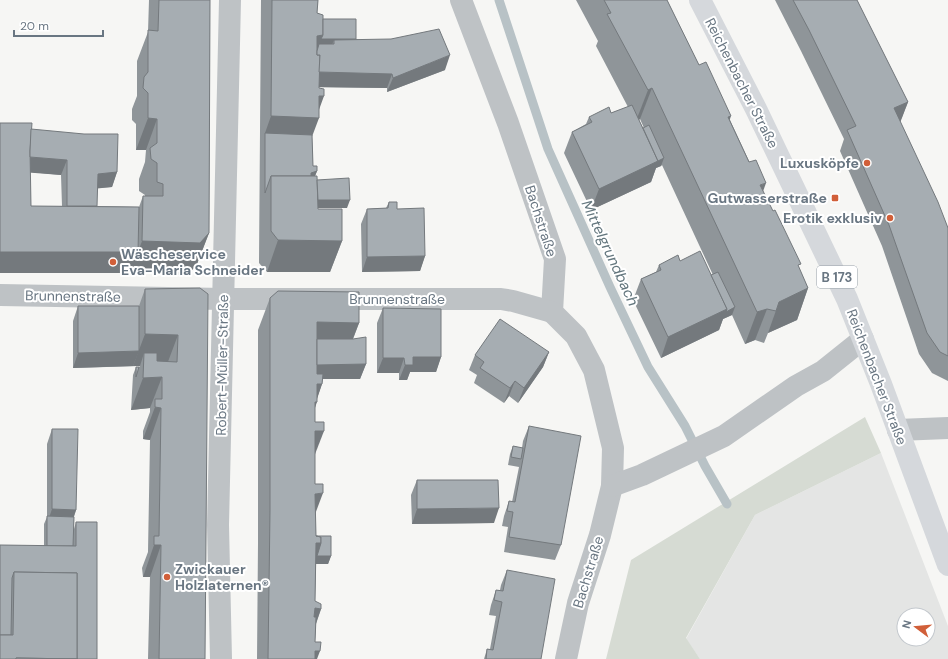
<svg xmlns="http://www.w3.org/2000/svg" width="948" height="659" font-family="'DM Sans',sans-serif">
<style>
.built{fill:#e4e5e4;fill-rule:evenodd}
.green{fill:#d6dbd3}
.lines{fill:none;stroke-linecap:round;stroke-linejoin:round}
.stream{stroke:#b8c2c6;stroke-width:9}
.street{stroke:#bec2c5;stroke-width:22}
.primary{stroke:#d5d8dc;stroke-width:22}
.wall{fill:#8f9599;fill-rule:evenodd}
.shaded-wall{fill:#74797d}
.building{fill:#a6adb2;stroke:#74797d}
.poi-dot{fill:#d15f39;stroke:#fff;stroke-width:1.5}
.labels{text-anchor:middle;stroke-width:4;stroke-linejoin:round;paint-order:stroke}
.shield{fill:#fff;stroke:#969fa8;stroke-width:1}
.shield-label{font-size:13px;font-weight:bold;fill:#697682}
.street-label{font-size:14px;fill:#697682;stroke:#fff}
.poi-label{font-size:14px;font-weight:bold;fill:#697682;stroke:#fff;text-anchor:end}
.water-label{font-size:15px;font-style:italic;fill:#64777e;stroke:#fff}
</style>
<rect width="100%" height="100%" fill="#f6f6f4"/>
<path class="built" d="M881,453L948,626V659H700L686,639L755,515ZM904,615H928V639H904Z"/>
<polygon class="green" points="865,417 881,453 755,515 686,638 700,659 606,659 631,560"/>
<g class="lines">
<polyline class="stream" points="499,0 548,149 610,287 648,367 685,426 705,466 727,504"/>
<g class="street">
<polyline points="461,0 508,123 555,259 552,312 576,336 594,370 613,448 612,486 600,535 578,603 566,659"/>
<polyline points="0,295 224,299 501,299 513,301 552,312"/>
<polyline points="898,430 948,428"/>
<polyline points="612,486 642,475 724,436 796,386 823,371 863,339"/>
<polyline points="221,659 218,525 230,0"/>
</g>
<polyline class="primary" points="700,0 756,109 847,299 881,384 948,565"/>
</g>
<g class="wall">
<path d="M149,0H210L209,233L197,264L188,275L130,273H0L31,129L117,172L112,187L97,188V206L139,207L143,196H145V195L139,191V179L145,162L146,150H136V124L132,120V109L137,96V61L148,32ZM30,172L61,175L62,206H31Z"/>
<polygon points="261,0 318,0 317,13 323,19 356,39 445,70 387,92 387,88 319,87 319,110 312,135 313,166 317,171 315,176 317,180 347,208 318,208 318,209 342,241 330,272 267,272 259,263"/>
<path d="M576,0H667L699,65L730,120L808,288L797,320L768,333L764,343L755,340L745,344L732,315L723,319L719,330L661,358L633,300L641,279L656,272L659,265L680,261L711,275H713L662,165L661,166L656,168L651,182L591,210L564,153L572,132L586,124L589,117L611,113L628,107L596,46L598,41ZM640,119L644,128H643L639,120Z"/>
<polygon points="775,0 857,0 908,102 900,122 948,228 948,381 932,373 919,354 882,246 840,151 844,139 801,51"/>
<polygon points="389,202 397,209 425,256 420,271 362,272 361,224 367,209 386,208"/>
<polygon points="200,288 205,659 148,659 150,577 143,577 142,568 148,552 150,440 143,439 143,431 150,412 150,408 131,410 133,375 136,367 139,367 140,366 73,368 73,321 78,306 139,306 145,289"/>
<polygon points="270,298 359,323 353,339 366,364 360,379 323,379 322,384 317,398 315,408 315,514 316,536 331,556 328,564 316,564 315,601 321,609 316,624 315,642 317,659 257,659 258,543 258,330"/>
<polygon points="383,308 441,357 436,372 410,372 407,380 399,380 399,373 377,373 377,323"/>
<polygon points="549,352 543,367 518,403 509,396 504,403 474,383 477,375 469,370 475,355"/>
<polygon points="529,426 561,545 555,560 504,552 508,527 502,526 504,516 509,501 512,502 519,467 508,465 510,454 513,446 522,448 523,441"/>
<polygon points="52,429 76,510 74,517 74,529 76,522 97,659 0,659 0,545 44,546 44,524 47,517 47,444"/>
<polygon points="417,480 494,523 412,524 411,495"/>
<polygon points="507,570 541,659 484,659 487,649 490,649 496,616 489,615 491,605 496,590 500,590 501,585"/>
</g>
<g class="shaded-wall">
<polygon points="323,35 356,39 334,44 334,40 331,47 311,67 317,36"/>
<polygon points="450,55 445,70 387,92 393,78"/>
<polygon points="311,72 392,74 387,88 306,87"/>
<polygon points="652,88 640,119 636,121 648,90"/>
<polygon points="319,96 324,96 316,118 319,118 307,150 265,133 271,116"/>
<polygon points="908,102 900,123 894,108"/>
<polygon points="731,116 720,147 728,117"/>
<polygon points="148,118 157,119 146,150 136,150"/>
<polygon points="27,157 67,160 61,175 22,172"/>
<polygon points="664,158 661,166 656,168 651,182 591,210 599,189"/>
<polygon points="317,171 311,186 311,173"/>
<polygon points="117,172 112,187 92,189 98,174"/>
<polygon points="766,183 755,214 760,185"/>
<polygon points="309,200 350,200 347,208 306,208"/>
<polygon points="209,233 197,264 188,275 130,273 0,273 0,252 138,252 142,241"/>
<polygon points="278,240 342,241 330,272 267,272"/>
<polygon points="425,256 420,271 362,272 367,257"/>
<polygon points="808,288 797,320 768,333 779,302"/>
<polygon points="735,307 732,315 723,319 719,330 661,358 668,337 727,309"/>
<polygon points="767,309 755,340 745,344 757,312"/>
<polygon points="317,322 359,323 347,354 310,354"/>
<polygon points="145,334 178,335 166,367 144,353 140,366 133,366"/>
<polygon points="139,351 133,366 73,368 78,353"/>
<polygon points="549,352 543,367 518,403 524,388"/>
<polygon points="413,357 441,357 436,372 410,372 407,380 399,380 405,365"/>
<polygon points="383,358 404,358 399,373 377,373"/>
<polygon points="366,364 360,379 305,379 310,365"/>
<polygon points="162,377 150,408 131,410 143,378"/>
<polygon points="515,381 509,396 504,403 510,388"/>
<polygon points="317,384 322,384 316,402 317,402 306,433"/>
<polygon points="155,407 161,408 150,440 143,439"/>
<polygon points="315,431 324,431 312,462"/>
<polygon points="323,493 311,525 315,494"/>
<polygon points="499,508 494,523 412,524 417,509"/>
<polygon points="52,509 76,510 71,524 47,524"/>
<polygon points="316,543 321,543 331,556 328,564 314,564"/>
<polygon points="154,545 161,545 150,577 143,577"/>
<polygon points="315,608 321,609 310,640"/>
<polygon points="315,651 320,651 317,659 312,659"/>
</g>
<g class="building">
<polygon points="159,0 210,0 209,233 200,243 142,241 143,196 163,196 163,184 157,182 157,163 151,159 150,148 157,143 157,119 148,118 148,93 143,88 144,77 148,72 148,30 158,31"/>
<polygon points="272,0 318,0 317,13 323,15 323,35 317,36 317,55 320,55 319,88 324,89 324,96 319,96 319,118 271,116"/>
<polygon points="604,0 667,0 699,65 706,62 731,116 728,117 749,162 756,160 766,183 760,185 773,211 775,210 801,264 798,265 808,288 779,302 776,311 767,309 757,312 652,88 648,90 607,14 611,13"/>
<polygon points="793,0 857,0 908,102 894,108 938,202 948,228 948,356 940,352 927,333 889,225 847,130 856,126 809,30"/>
<polygon points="323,19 356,19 356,39 321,39 323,35"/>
<polygon points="439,29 450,55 393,78 392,74 319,72 320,55 317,55 317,51 319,44 334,44 334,40 391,39"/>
<polygon points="632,105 658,161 599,189 572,132 592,122 589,117 609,107 611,113"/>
<polygon points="0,123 32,123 30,151 31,206 139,207 138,252 0,252"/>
<polygon points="649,125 664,158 658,161 643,128"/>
<polygon points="31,129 84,134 118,134 117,172 98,174 97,206 67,206 67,160 30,157 30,151"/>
<polygon points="265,133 312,135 313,166 317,166 317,171 311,173 311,176 271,176 265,193"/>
<polygon points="271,176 317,176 318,209 342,209 342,241 278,240 271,231"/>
<polygon points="349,178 350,200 318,200 317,180"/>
<polygon points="389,202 397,202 397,209 424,208 425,256 367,257 367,209 388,208"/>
<polygon points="700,251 727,309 668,337 641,279 661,270 659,265 678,255 680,261"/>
<polygon points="718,272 735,307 726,312 727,309 711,275"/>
<polygon points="200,288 208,294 205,659 159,659 161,545 154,545 154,536 159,536 161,408 155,407 155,399 162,399 162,377 143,378 144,353 157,353 157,361 177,362 178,335 145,334 145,289"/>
<polygon points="278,291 359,292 359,323 317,322 317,374 323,374 322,384 317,384 317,402 315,402 315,422 324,422 324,431 315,431 315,484 323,484 323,493 315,494 316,536 321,537 321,543 316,543 315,601 321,604 321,609 315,608 314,617 316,617 315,642 321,642 320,651 315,651 315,659 268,659 270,511 270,298"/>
<polygon points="78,306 139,306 139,351 78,353"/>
<polygon points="383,308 441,309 441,357 413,357 413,365 405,365 404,358 383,358"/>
<polygon points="500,319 549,352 524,388 515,381 510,388 480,368 484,362 475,355"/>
<polygon points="366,337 366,364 317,365 317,339 353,339"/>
<polygon points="136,367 139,367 136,377"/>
<polygon points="529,426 581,436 561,545 509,537 513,512 507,511 509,501 515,502"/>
<polygon points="52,429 78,429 76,510 52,509"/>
<polygon points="513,446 523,448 521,459 511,457"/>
<polygon points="417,480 498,480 499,508 417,509"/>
<polygon points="47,516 74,517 73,546 47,546"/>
<polygon points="76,522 97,522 97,659 77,659 77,573 14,572 12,578 11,635 0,635 0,545 76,546"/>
<polygon points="316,536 331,536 331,556 317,556 321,543 321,537"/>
<polygon points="507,570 555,579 541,659 486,659 487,649 493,650 502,602 494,600 496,590 503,591"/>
<polygon points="14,572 77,573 77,659 16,658 16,659 0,659 0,635 13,635"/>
<polygon points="16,658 78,659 16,659"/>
</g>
<g class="poi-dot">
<circle cx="867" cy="163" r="4"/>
<rect x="831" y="194" width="8" height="8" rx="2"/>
<circle cx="890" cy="218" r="4"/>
<circle cx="113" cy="262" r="4"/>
<circle cx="167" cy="577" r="4"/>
</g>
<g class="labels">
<rect class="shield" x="817" y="266" width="40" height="22" rx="3"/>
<g class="shield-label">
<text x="837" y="282">B 173</text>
</g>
<g class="street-label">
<text transform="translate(742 83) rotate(63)" y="5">Reichenbacher Straße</text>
<text transform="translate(541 221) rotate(72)" y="5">Bachstraße</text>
<text transform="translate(73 296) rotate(1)" y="5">Brunnenstraße</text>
<text x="397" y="304">Brunnenstraße</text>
<text transform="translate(222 365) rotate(-89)" y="5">Robert-Müller-Straße</text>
<text transform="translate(877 377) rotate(69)" y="5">Reichenbacher Straße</text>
<text transform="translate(588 572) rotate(-73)" y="5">Bachstraße</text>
</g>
<g class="poi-label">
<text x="859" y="168">Luxusköpfe</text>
<text x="827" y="203">Gutwasserstraße</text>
<text x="882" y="223">Erotik exklusiv</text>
<text x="121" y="259" text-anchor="start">Wäscheservice<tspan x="121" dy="16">Eva-Maria Schneider</tspan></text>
<text x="175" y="574" text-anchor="start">Zwickauer<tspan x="175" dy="16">Holzlaternen®</tspan></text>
</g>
<g class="water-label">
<text transform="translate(610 253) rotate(65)" y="5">Mittelgrundbach</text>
</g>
</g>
<g transform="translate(916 627) rotate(286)"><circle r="19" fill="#ffffff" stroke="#c3c8cd"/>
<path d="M0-3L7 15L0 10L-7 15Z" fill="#d15f39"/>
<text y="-6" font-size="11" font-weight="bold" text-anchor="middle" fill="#697682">N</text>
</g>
<path d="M14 30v6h89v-6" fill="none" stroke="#697682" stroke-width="2"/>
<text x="20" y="30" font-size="12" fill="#697682" stroke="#ffffff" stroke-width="3" paint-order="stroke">20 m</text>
</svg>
